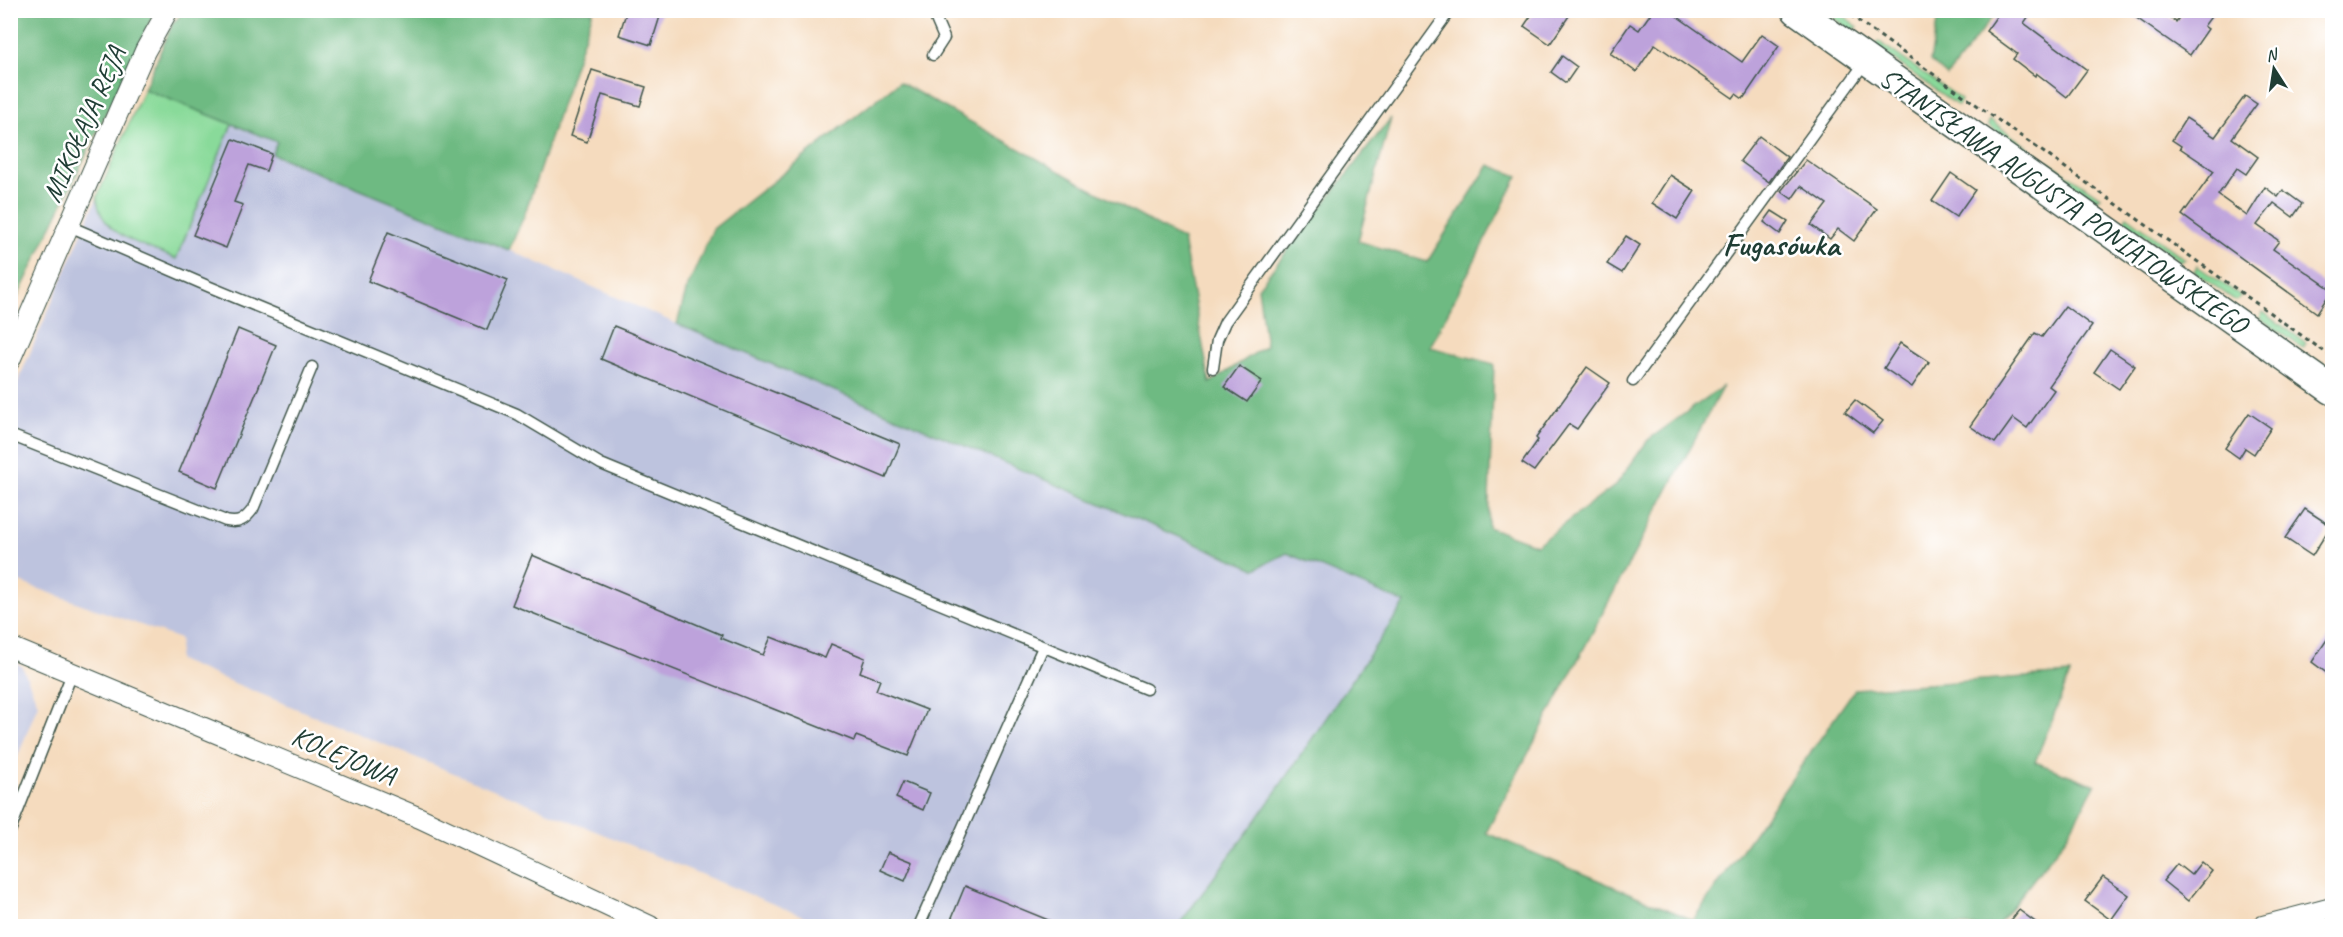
<svg xmlns="http://www.w3.org/2000/svg" width="2343" height="937" font-family="Caveat,sans-serif">
<style>
.industrial{fill:#bdc3de}
.green{fill:#89da9a;stroke:#548c67;stroke-width:1.5}
.forest{fill:#6eba82;stroke:#467c5b;stroke-width:1.5}
.building{fill:#bda2db}
.lines{fill:none;stroke-linecap:round;stroke-linejoin:round}
.service-casing{stroke:#3f5549;stroke-width:13}
.minor-casing{stroke:#3f5549;stroke-width:22}
.secondary-casing{stroke:#3f5549;stroke-width:31}
.path{stroke:#3f5549;stroke-width:3;stroke-dasharray:4.5 4.5;stroke-linecap:butt}
.service{stroke:#fff;stroke-width:10}
.minor{stroke:#fff;stroke-width:20}
.secondary{stroke:#fff;stroke-width:28}
.labels{text-anchor:middle;stroke-width:5;stroke-linejoin:round;paint-order:stroke}
.street-label{font-size:28px;fill:#1f3d34;stroke:#fff}
.quarter-label{font-size:32px;font-weight:bold;fill:#1f3d34;stroke:#fff}
</style>
<rect width="100%" height="100%" fill="#fff"/>
<filter id="ink" filterUnits="userSpaceOnUse"><feTurbulence type="fractalNoise" baseFrequency=".0167" numOctaves="2"/><feDisplacementMap in="SourceGraphic" scale="12" xChannelSelector="R" yChannelSelector="G"/><feConvolveMatrix kernelMatrix="1 2 1 2 8 2 1 2 1" color-interpolation-filters="sRGB"/></filter>
<filter id="wash" filterUnits="userSpaceOnUse"><feTurbulence type="fractalNoise" baseFrequency=".008" numOctaves="4" result="noise"/><feDisplacementMap in="SourceGraphic" scale="24" xChannelSelector="R" yChannelSelector="G"/><feGaussianBlur stdDeviation="1.35" result="paint"/><feColorMatrix in="noise" values="0 0 0 0 0 0 0 0 0 0 0 0 0 0 0 0 0 1.4 0 .05"/><feComposite in="paint" operator="in"/></filter>
<g filter="url(#wash)">
<rect width="100%" height="100%" fill="#f5dbbe"/>
<g class="industrial">
<polygon points="144,89 278,142 273,155 509,250 677,324 1254,569 1287,553 1405,603 1257,819 1178,926 827,926 178,660 180,639 11,579 11,397"/>
<polygon points="11,661 22,666 38,704 11,774"/>
</g>
<g class="green">
<polygon points="1825,11 1836,11 1858,27 1852,31"/>
<polygon points="1878,41 1961,100 1958,106 1875,46"/>
<path d="M144,89L232,124L176,259C146,245 99,237 97,197Z"/>
<polygon points="1990,120 2030,149 2026,154 1988,125"/>
<polygon points="2048,161 2100,197 2095,200 2044,164"/>
<polygon points="2127,216 2185,259 2180,261 2124,221"/>
<polygon points="2197,266 2241,296 2236,301 2194,271"/>
<polygon points="2263,312 2306,343 2303,348 2260,318"/>
</g>
<g class="forest">
<polygon points="11,10 155,11 11,311 10,11"/>
<polygon points="185,11 185,10 593,11 524,216 509,250 272,154 277,142 144,89 173,23"/>
<polygon points="1939,11 1997,11 1947,76 1930,61"/>
<polygon points="899,82 1183,240 1210,383 1266,346 1258,288 1391,118 1358,241 1427,262 1489,165 1518,176 1430,347 1494,364 1488,527 1536,545 1616,485 1648,440 1723,386 1486,833 1693,920 1855,689 2070,674 2035,762 2095,785 2065,839 1997,926 1178,926 1257,819 1405,603 1287,553 1255,569 677,324 687,288 713,229"/>
</g>
<g id="blocks">
<g class="building">
<polygon points="627,10 662,10 651,45 619,35"/>
<polygon points="1535,10 1573,10 1550,44 1524,26"/>
<polygon points="1653,10 1668,10 1742,62 1762,34 1779,46 1743,99 1736,94 1733,98 1655,44 1636,72 1610,53 1630,24 1639,30"/>
<polygon points="2001,10 2033,10 2024,23 2087,70 2067,97 2036,73 2035,76 2013,59 2017,54 1986,31"/>
<polygon points="2125,10 2159,10 2176,22 2184,10 2216,10 2204,26 2208,29 2190,55"/>
<polygon points="1562,56 1577,67 1566,83 1551,72"/>
<polygon points="592,70 646,87 640,106 602,95 587,142 570,136"/>
<polygon points="2245,96 2257,104 2232,138 2258,157 2246,174 2237,168 2218,195 2247,216 2265,187 2278,197 2283,190 2302,204 2293,217 2274,203 2257,225 2279,241 2273,249 2332,290 2317,313 2182,215 2214,171 2180,148 2181,146 2172,140 2186,118 2215,137"/>
<polygon points="1759,136 1787,157 1769,182 1740,161"/>
<polygon points="233,139 272,154 266,171 249,165 234,202 243,205 226,248 193,235"/>
<polygon points="1806,160 1877,209 1854,241 1838,229 1830,239 1811,225 1827,204 1801,186 1792,199 1781,191"/>
<polygon points="1951,173 1975,190 1956,217 1932,201"/>
<polygon points="1670,175 1695,191 1677,219 1652,203"/>
<polygon points="1772,211 1788,221 1780,234 1764,222"/>
<polygon points="388,232 508,280 487,330 368,281"/>
<polygon points="1626,236 1640,245 1622,273 1607,264"/>
<polygon points="2065,306 2092,326 2049,386 2054,390 2027,428 2013,418 1995,443 1970,426 2035,333 2042,337"/>
<polygon points="614,326 900,444 886,478 601,359"/>
<polygon points="238,329 276,345 217,488 179,472"/>
<polygon points="1900,343 1929,362 1912,387 1884,368"/>
<polygon points="2110,349 2135,366 2119,389 2094,372"/>
<polygon points="1239,366 1262,381 1247,402 1224,387"/>
<polygon points="1587,367 1610,383 1577,429 1569,424 1534,471 1522,463 1538,440 1536,438"/>
<polygon points="1855,400 1883,421 1873,433 1845,412"/>
<polygon points="2249,413 2271,428 2254,454 2245,448 2239,458 2225,448"/>
<polygon points="2305,509 2331,526 2312,556 2285,538"/>
<polygon points="532,555 722,635 721,638 763,655 771,637 825,658 831,644 865,658 860,672 880,680 876,690 927,710 908,756 856,736 854,741 512,605"/>
<polygon points="2332,632 2332,677 2312,662"/>
<polygon points="903,782 930,793 923,810 896,798"/>
<polygon points="888,852 913,862 905,881 880,870"/>
<polygon points="2201,862 2212,871 2188,901 2163,881 2177,864 2191,875"/>
<polygon points="2103,877 2129,895 2111,920 2085,901"/>
<polygon points="965,886 1063,926 1063,927 948,927"/>
<polygon points="2019,910 2042,927 2006,927"/>
</g>
</g>
</g>
<g filter="url(#ink)">
<use href="#blocks" fill-opacity="0" stroke="#3f5549" stroke-width="1.5"/>
<g class="lines">
<defs>
<g id="service">
<polyline points="932,10 944,38 933,55"/>
<polyline points="69,226 210,287 517,414 601,464 1146,689"/>
<polyline points="1213,368 1217,340 1225,322 1450,10"/>
<polyline points="1633,381 1866,61"/>
<path d="M10,435L226,521C239,524 245,520 253,509L312,367"/>
<polyline points="10,831 73,671"/>
<polyline points="919,926 1043,647"/>
</g>
<g id="minor">
<polyline points="10,360 145,51 168,10"/>
<polyline points="10,647 420,818 650,926"/>
<polyline points="2263,926 2332,908"/>
</g>
<polyline id="secondary" points="1796,10 2332,390"/>
</defs>
<use href="#service" class="service-casing"/>
<use href="#minor" class="minor-casing"/>
<use href="#secondary" class="secondary-casing"/>
<polyline class="path" points="1843,10 2332,357"/>
<use href="#service" class="service"/>
<use href="#minor" class="minor"/>
<use href="#secondary" class="secondary"/>
</g>
</g>
<g class="labels">
<g class="street-label">
<text transform="translate(83 124) rotate(-66)" y="10">MIKOŁAJA REJA</text>
<text transform="translate(2064 200) rotate(35)" y="10">STANISŁAWA AUGUSTA PONIATOWSKIEGO</text>
<text transform="translate(344 755) rotate(23)" y="10">KOLEJOWA</text>
</g>
<g class="quarter-label">
<text x="1781" y="255">Fugasówka</text>
</g>
</g>
<rect width="2343" height="937" fill="none" stroke="#fff" stroke-width="36"/>
<g transform="translate(2274 69) rotate(348)" stroke="#ffffff" stroke-width="4.5" paint-order="stroke">
<path d="M0-4.5L10 22L0 15L-10 22Z" fill="#1f3d34"/>
<text y="-9" font-size="16" font-weight="bold" text-anchor="middle" fill="#1f3d34">N</text>
</g>
</svg>
